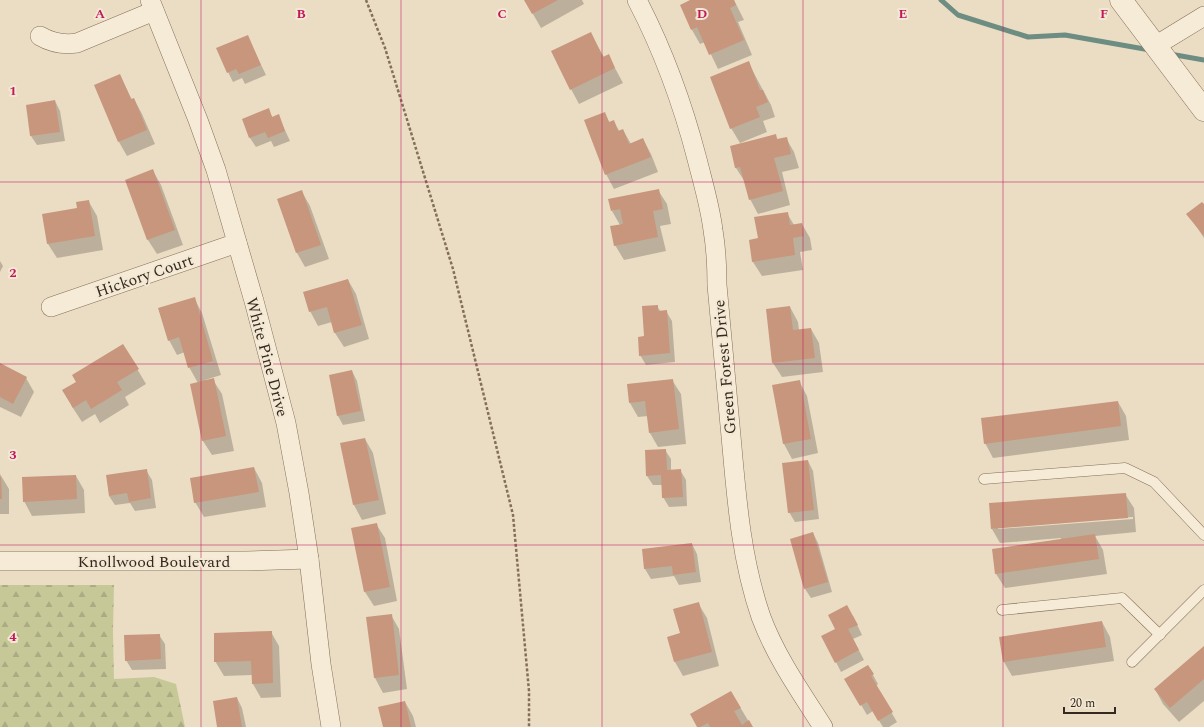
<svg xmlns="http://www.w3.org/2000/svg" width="1204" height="727" font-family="Spectral,serif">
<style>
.forest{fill:url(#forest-firs)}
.shadow{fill:#0003;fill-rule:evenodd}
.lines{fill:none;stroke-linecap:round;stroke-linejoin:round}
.stream{stroke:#6d8c82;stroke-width:5}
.building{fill:#c7967c}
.service-casing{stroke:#846f5b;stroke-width:11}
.minor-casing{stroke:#846f5b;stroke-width:20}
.tertiary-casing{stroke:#846f5b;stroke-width:23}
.path{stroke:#846f5b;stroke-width:2.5;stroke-dasharray:3 2;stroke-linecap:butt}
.service{stroke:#f6ebd6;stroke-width:10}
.minor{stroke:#f6ebd6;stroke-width:19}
.tertiary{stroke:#f6ebd6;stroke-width:22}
.grid{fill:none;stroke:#c2185b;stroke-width:1;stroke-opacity:0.55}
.labels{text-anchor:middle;stroke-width:4;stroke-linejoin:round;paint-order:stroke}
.street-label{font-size:16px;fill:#35281e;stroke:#f3e8d3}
.grid-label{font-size:13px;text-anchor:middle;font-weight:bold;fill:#c2185b;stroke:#f3e8d3;stroke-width:4;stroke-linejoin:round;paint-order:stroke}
</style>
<defs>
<pattern id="forest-firs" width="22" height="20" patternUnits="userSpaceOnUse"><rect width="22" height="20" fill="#c6c898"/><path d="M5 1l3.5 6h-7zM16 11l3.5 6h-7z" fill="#abac83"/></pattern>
</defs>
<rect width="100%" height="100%" fill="#ebddc4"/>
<polygon class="forest" points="0,585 114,585 113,632 114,679 154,677 176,684 185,727 0,727"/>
<g class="shadow">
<polygon points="525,0 582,0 584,4 541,28"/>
<polygon points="693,0 734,0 744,20 738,22 752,55 718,69 705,42 700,44 692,30"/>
<polygon points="590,33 604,57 608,55 623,83 579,104 571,89"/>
<polygon points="247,36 266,75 245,84 242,78 233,82 228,72"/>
<polygon points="748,62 771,105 775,117 763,121 767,132 740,143 731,128"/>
<polygon points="120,75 132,100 134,99 142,114 155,144 127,156 119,142"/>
<polygon points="55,101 60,111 65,141 37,145 31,136 27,106"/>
<polygon points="268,110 273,118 278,115 290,141 274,147 271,141 256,147 250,138 243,120"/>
<polygon points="604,113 610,123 614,122 620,132 623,130 631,144 643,139 651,154 658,172 614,189 606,174"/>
<polygon points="775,135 778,140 786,138 794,152 799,168 782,172 790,205 758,214 750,199 745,182 736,168 731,147"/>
<polygon points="153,171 161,185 183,245 157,254 148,240 127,180"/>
<polygon points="658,190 667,204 671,224 660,226 666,251 624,260 615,245 620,225 612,211"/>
<polygon points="302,192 310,206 329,259 305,267 297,253 278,200"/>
<polygon points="89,202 97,216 103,250 57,258 48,244"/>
<polygon points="1204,206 1204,238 1188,214"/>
<polygon points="787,213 794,225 802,224 810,238 812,250 800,252 803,270 762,276 753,262 759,239"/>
<polygon points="0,261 3,266 0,272"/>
<polygon points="348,280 356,294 369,339 344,347 335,333 332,322 318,326 310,311"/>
<polygon points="194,298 202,313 221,375 205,380 205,381 213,380 222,394 234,451 212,455 203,441 198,383 189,367 185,352 177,355 169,340"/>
<polygon points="657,306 661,312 666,311 672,321 675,362 646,365 640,355 645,337"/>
<polygon points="790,307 798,322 799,330 811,329 819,343 823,372 782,377 773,363"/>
<polygon points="123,345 146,384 125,397 129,405 100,423 95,414 82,422 71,405 77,382"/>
<polygon points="0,364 26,378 34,392 21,417 0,407"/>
<polygon points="352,371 357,381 365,421 343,425 338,416"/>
<polygon points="672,380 681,394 686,444 658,447 650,433 648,416 638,417 630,403"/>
<polygon points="799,381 807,396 818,453 792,459 784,444 773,386"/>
<polygon points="1118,402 1126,416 1129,440 993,458 985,443"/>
<polygon points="365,439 373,453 386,514 362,520 354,505 341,444"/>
<polygon points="665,450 671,459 671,470 680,470 686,480 687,506 669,507 663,497 662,485 653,485 647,476"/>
<polygon points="808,461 813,471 819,519 795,522 789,512"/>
<polygon points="254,468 262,483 266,507 204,517 195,502"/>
<polygon points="146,470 152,480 156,508 135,511 130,503 115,505 109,496"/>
<polygon points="0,474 9,489 9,514 0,514"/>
<polygon points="76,476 84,490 85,513 32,516 24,501"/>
<path d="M1125,494L1134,508L1136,532L1095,536L1103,550L1107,574L1005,588L996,574L993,550L1061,540V538L1000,543L992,529ZM1133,517V519L998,529V527Z"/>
<polygon points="376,524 385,538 397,601 374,606 365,592"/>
<polygon points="813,533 818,543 832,592 811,598 805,589"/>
<polygon points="692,544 697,554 701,582 679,585 674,576 651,579 645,569 643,550"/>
<polygon points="698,603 707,618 719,666 683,676 675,662 669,637 681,634"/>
<polygon points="391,615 399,629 407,689 383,693 375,678 367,618"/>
<polygon points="853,616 862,635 853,639 864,660 841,672 836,662 836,629"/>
<polygon points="1102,622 1110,637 1114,661 1012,676 1004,662 1000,638"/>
<polygon points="271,632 279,646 281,697 261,698 253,684 252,675 224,676 215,661"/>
<polygon points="159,635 165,644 166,669 132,670 126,660"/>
<polygon points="1204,647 1204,701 1179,722 1163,704 1155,689"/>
<polygon points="868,666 878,684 876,686 897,722 889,727 883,727 873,711 867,715 846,679"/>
<polygon points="731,692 752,727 698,727"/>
<polygon points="237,698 242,708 246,727 218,727"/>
<polygon points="405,702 413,716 416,727 384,727"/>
</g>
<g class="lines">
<g class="stream">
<polyline points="941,0 958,15 1028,37 1065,35 1150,50"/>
<polyline points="1170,54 1204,60"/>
</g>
</g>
<g class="building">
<polygon points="524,0 558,0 532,14"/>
<polygon points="690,0 734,0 736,5 730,8 744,40 709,55 697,27 691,30 680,5"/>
<polygon points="591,32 603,57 609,54 615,68 570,90 551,51"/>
<polygon points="248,35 261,65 239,74 236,69 227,73 216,48"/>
<polygon points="749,61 760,90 763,90 768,102 756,107 760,117 730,129 710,77"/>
<polygon points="120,74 131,99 134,98 147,130 118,142 94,85"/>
<polygon points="55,100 60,132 30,136 26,105"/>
<polygon points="269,108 272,117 279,114 285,131 268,138 265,132 249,138 242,119"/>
<polygon points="605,112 609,122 614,120 618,131 623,129 629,144 643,138 651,157 605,175 584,120"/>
<polygon points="776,134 777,139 787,137 791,154 774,158 783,191 749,200 740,167 735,168 730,146"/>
<polygon points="153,169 175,230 147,240 125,180"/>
<polygon points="659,189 663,209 653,211 658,237 614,246 610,226 623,224 620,209 611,211 608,199"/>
<polygon points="302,190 321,245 296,253 277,199"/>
<polygon points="89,200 95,236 47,244 42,214 77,208 76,202"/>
<polygon points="1202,202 1204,204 1204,236 1186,214"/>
<polygon points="788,212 790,225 802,223 804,236 793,238 795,255 752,262 749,240 758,238 754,217"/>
<polygon points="348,279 362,325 334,333 327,307 309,312 303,292"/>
<polygon points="195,297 213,361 188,368 179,337 168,341 158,308"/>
<polygon points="658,305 658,311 667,310 670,353 639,356 638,337 644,336 642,306"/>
<polygon points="790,306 793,330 811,328 815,358 772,363 766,309"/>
<polygon points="123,344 139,369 117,382 122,390 91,409 86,400 73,408 62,390 76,382 72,375"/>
<polygon points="0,363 27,377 13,404 0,397"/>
<polygon points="352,370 361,411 337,416 329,375"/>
<polygon points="214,378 226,436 202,441 190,384"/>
<polygon points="673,379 679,429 649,433 645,401 629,403 627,384"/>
<polygon points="800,380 811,439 783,444 772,385"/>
<polygon points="1118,401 1121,426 984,444 981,418"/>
<polygon points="365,438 379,500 353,505 340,443"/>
<polygon points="666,449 667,470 681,469 683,497 662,498 661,475 646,476 645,450"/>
<polygon points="808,460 814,510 788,513 782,463"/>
<polygon points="254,467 259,492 194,503 190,478"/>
<polygon points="147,469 151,498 129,502 127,493 109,496 106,475"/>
<polygon points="76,475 77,499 23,502 22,477"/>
<polygon points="0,477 1,477 2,499 0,499"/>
<polygon points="1126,493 1128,518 991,529 989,503"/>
<polygon points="377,523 390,587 364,592 351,528"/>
<polygon points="813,532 828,582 804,589 790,539"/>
<polygon points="1095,534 1099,559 995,574 992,549"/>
<polygon points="692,543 696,572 673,575 672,566 644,569 642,549"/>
<polygon points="699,602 712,652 674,662 667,637 680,633 673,609"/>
<polygon points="847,605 858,625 848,629 859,650 835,663 821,636 835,629 828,615"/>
<polygon points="392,614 399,675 374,678 366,617"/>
<polygon points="1102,621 1106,647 1003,662 999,637"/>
<polygon points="272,631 273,683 252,684 251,661 214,662 214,633"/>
<polygon points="160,634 161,659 125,661 124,635"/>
<polygon points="1204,646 1204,679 1170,708 1154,689"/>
<polygon points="868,665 874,674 871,676 893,712 878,721 867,702 860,706 844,679"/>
<polygon points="731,691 741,708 734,711 742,725 749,720 753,727 710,727 708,723 700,727 697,727 690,714"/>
<polygon points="237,697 242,727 217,727 213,701"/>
<polygon points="405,701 411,727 383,727 378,707"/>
</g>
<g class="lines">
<defs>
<g id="service">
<polyline points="984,479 1125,468 1154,482 1204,535"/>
<polyline points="1002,610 1122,598 1160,635"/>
<polyline points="1132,662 1204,590"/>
</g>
<g id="minor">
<polyline points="150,0 198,120 216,170 254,301 286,423 299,493 309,559 321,664 331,727"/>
<path d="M637,0C663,50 683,105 697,159C703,183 710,206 713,230C716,248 717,266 717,285C722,339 727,393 732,447C737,504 742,562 761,617C776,657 800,691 823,727"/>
<path d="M40,36C52,43 63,45 77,43L154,11"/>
<polyline points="1155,46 1204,16"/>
<polyline points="51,307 237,243"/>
<polyline points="0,561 246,561 309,559"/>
</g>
<polyline id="tertiary" points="1121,0 1204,110"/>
</defs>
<use href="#service" class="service-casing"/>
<use href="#minor" class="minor-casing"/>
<use href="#tertiary" class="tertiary-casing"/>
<polyline class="path" points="366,0 385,48 453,269 513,515 529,691 529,727"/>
<use href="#service" class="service"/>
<use href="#minor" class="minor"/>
<use href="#tertiary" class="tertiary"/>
</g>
<path class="grid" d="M201,0V727M401,0V727M602,0V727M803,0V727M1003,0V727M0,182H1204M0,364H1204M0,545H1204"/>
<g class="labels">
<g class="street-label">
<text transform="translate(144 275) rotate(-19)" y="6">Hickory Court</text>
<text transform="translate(268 357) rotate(75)" y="6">White Pine Drive</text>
<text transform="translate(724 367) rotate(-95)" y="6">Green Forest Drive</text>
<text x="154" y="567">Knollwood Boulevard</text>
</g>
</g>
<g class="grid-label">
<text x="100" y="18">A</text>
<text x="301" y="18">B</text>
<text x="502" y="18">C</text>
<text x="702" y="18">D</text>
<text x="903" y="18">E</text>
<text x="1104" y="18">F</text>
<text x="13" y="95">1</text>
<text x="13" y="277">2</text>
<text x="13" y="459">3</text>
<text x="13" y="641">4</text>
</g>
<path d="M1064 707v6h51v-6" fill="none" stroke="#35281e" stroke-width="2"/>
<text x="1070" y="707" font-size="12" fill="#35281e" stroke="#f3e8d3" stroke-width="3" paint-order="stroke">20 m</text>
</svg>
